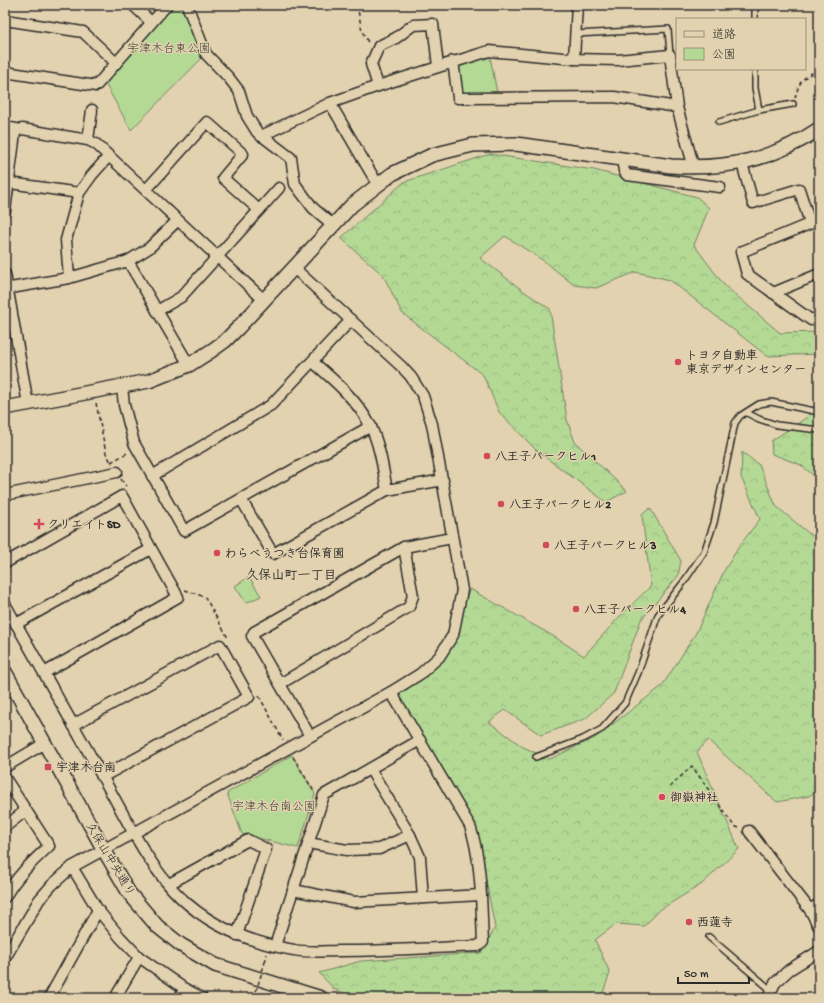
<svg xmlns="http://www.w3.org/2000/svg" width="824" height="1003" font-family="'Gochi Hand','Klee One',sans-serif">
<style>
.forest{fill:url(#forest-crowns);stroke:#708260}
.park{fill:#b4d995;stroke:#708260}
.lines{fill:none;stroke-linecap:round;stroke-linejoin:round}
.lane-casing{stroke:#2b2b2b;stroke-width:8}
.street-casing{stroke:#2b2b2b;stroke-width:13}
.secondary-casing{stroke:#2b2b2b;stroke-width:16}
.path{stroke:#2b2b2b;stroke-width:1.5;stroke-dasharray:4 3;stroke-linecap:butt}
.lane{stroke:#e3d2af;stroke-width:5}
.street{stroke:#e3d2af;stroke-width:10}
.secondary{stroke:#e3d2af;stroke-width:13}
.path-bridge{stroke:#2b2b2b;stroke-width:1.5;stroke-dasharray:4 3;stroke-linecap:butt}
.poi-dot{fill:#d1495b;stroke:#e3d2af;stroke-width:1.5}
.labels{text-anchor:middle;stroke-width:3;stroke-linejoin:round;paint-order:stroke}
.park-label{font-size:12px;fill:#40453b;stroke:#e3d2af}
.poi-label{font-size:12px;font-weight:bold;fill:#2b2b2b;stroke:#e3d2af;text-anchor:start}
.street-label{font-size:12px;fill:#2b2b2b;stroke:#e3d2af}
.neighbourhood-label{font-size:13px;font-weight:bold;fill:#2b2b2b;stroke:#e3d2af}
</style>
<defs>
<pattern id="forest-crowns" width="20" height="18" patternUnits="userSpaceOnUse"><rect width="20" height="18" fill="#b4d995"/><path d="M2 6a3 3 0 1 1 6 0M12 15a3 3 0 1 1 6 0" fill="none" stroke="#9bba81"/></pattern>
</defs>
<rect width="100%" height="100%" fill="#e3d2af"/>
<filter id="ink" filterUnits="userSpaceOnUse"><feTurbulence type="fractalNoise" baseFrequency=".025" numOctaves="2"/><feDisplacementMap in="SourceGraphic" scale="8" xChannelSelector="R" yChannelSelector="G"/><feConvolveMatrix kernelMatrix="1 2 1 2 8 2 1 2 1" color-interpolation-filters="sRGB"/></filter>
<g filter="url(#ink)">
<g class="forest">
<polygon points="490,154 594,170 697,197 709,208 694,245 724,285 780,333 819,332 819,354 767,356 670,280 636,272 596,288 574,285 544,261 505,236 480,258 522,290 550,309 567,420 575,442 627,491 606,502 537,451 499,412 483,375 402,313 383,275 341,238 404,182"/>
<polygon points="819,407 819,480 801,465 772,454 771,441 803,420"/>
<polygon points="742,452 759,465 776,506 819,542 819,789 809,796 777,802 708,740 697,752 739,849 702,884 661,909 644,926 616,924 595,940 610,973 601,998 357,998 334,989 319,973 361,961 481,953 495,928 477,833 397,696 436,667 470,589 553,636 584,656 620,616 651,586 642,515 650,508 681,561 678,576 641,620 614,693 585,719 541,735 505,710 489,722 523,747 550,759 595,738 662,686 696,633 724,571 740,545 760,519 741,477"/>
</g>
<g class="park">
<polygon points="168,5 184,5 206,54 131,130 102,78"/>
<polygon points="489,51 498,98 458,98 453,61"/>
<polygon points="249,577 261,596 246,603 235,586"/>
<polygon points="292,755 315,794 298,848 242,834 227,793"/>
</g>
<g class="lines">
<defs>
<g id="lane">
<polyline points="755,19 755,5"/>
<polyline points="576,34 668,29 670,55"/>
<polyline points="755,69 755,88 759,110"/>
<polyline points="719,122 759,110 793,104"/>
<polyline points="747,413 759,419 777,425 819,430"/>
<polyline points="536,757 583,739 602,729 625,703 638,673 658,615 683,583 704,552 714,523 735,423 740,416 759,404 771,402 819,412"/>
<polyline points="709,937 771,990"/>
</g>
<g id="street">
<polyline points="133,5 151,22"/>
<polyline points="187,5 206,54 229,78 239,91 247,116 257,132 291,158 295,184 313,208 333,225"/>
<polyline points="577,5 574,59 618,60 670,55 677,107 694,168"/>
<polyline points="5,20 83,32 116,63"/>
<polyline points="453,61 458,98 614,97 677,107"/>
<polyline points="5,72 96,86 167,5"/>
<polyline points="378,86 371,64 379,46 396,38 413,25 433,24 438,66"/>
<polyline points="330,103 378,185"/>
<polyline points="5,127 16,129 17,130 22,129 88,140 96,144 264,300"/>
<polyline points="261,136 330,103 378,86 489,51 574,59"/>
<polyline points="88,140 92,110"/>
<polyline points="622,159 624,171 627,175 720,187"/>
<polyline points="742,163 753,203 799,189 810,223"/>
<polyline points="10,183 79,193"/>
<polyline points="146,190 207,122 243,154 223,178 259,210"/>
<polyline points="5,211 15,133 17,130"/>
<polyline points="819,220 741,252 747,274 811,320 819,317"/>
<polyline points="128,261 149,248 177,221"/>
<polyline points="5,274 28,404"/>
<polyline points="69,278 66,240 79,193 92,175 109,156"/>
<polyline points="5,289 69,278 128,261 189,365"/>
<polyline points="773,293 819,274"/>
<polyline points="157,311 181,297 279,188"/>
<path d="M313,362C334,380 357,400 370,425C380,445 383,469 387,490"/>
<polyline points="122,387 124,405 134,443 184,531 371,426"/>
<polyline points="152,476 271,405 351,320"/>
<polyline points="5,495 117,472"/>
<polyline points="241,499 273,554 387,490 443,480"/>
<polyline points="5,563 122,496 178,597 44,673"/>
<path d="M5,604C39,664 73,725 107,785C128,822 149,867 180,897C212,928 252,943 294,950C309,953 326,951 340,951C386,951 432,948 478,946L483,942C481,905 482,861 470,826L391,692"/>
<polyline points="16,624 151,549"/>
<polyline points="280,684 409,607 413,596 404,547"/>
<polyline points="73,725 220,645 249,697 102,777"/>
<polyline points="310,736 252,636 254,632 404,547 452,538"/>
<polyline points="5,767 45,743"/>
<polyline points="370,769 410,835 420,857 423,898"/>
<path d="M5,778L49,846C32,862 16,877 5,897"/>
<polyline points="5,827 25,811"/>
<polyline points="749,831 810,910"/>
<polyline points="308,843 347,850 379,849 410,835"/>
<polyline points="72,867 98,910 120,937 139,957 185,989 202,998"/>
<polyline points="169,884 248,840 266,849 237,935"/>
<polyline points="293,890 354,902 481,895"/>
<polyline points="819,904 810,910 819,927"/>
<polyline points="275,946 324,795 420,740"/>
<polyline points="5,958 39,900 52,885 72,867 391,692 420,674 439,657 453,635 462,590 432,424 423,396 411,377 402,367 294,268"/>
<polyline points="49,998 98,910"/>
<polyline points="115,998 139,957"/>
<polyline points="179,998 185,989"/>
<polyline points="768,998 775,983 789,970 819,951"/>
</g>
<g id="secondary">
<path d="M5,408L149,381L189,365L211,351L225,341L238,328L352,205L392,174L432,155L473,145L516,144L671,166C726,170 773,160 819,129"/>
<polyline points="5,672 104,850 129,893 157,926 181,945 215,965 321,998"/>
</g>
</defs>
<use href="#lane" class="lane-casing"/>
<use href="#street" class="street-casing"/>
<use href="#secondary" class="secondary-casing"/>
<g class="path">
<polyline points="357,5 362,31 369,44"/>
<path d="M795,98C800,79 803,78 819,69"/>
<polyline points="96,403 106,453 112,464"/>
<polyline points="111,462 129,452"/>
<polyline points="121,479 126,486"/>
<polyline points="185,590 205,597 228,638"/>
<polyline points="259,696 283,740"/>
<polyline points="293,757 315,793"/>
<polyline points="670,787 692,766 734,826 739,828"/>
<polyline points="265,962 267,954"/>
</g>
<use href="#lane" class="lane"/>
<use href="#street" class="street"/>
<use href="#secondary" class="secondary"/>
<polyline class="path-bridge" points="254,998 265,962"/>
</g>
</g>
<g class="poi-dot">
<circle cx="678" cy="362" r="4"/>
<circle cx="487" cy="456" r="4"/>
<circle cx="501" cy="504" r="4"/>
<path d="M37 518h4v4h4v4h-4v4h-4v-4h-4v-4h4z"/>
<circle cx="546" cy="545" r="4"/>
<circle cx="217" cy="553" r="4"/>
<circle cx="576" cy="609" r="4"/>
<rect x="44" y="763" width="8" height="8" rx="2"/>
<circle cx="662" cy="797" r="4"/>
<circle cx="689" cy="922" r="4"/>
</g>
<g class="labels">
<g class="park-label">
<text x="169" y="52">宇津木台東公園</text>
<text x="274" y="810">宇津木台南公園</text>
</g>
<g class="poi-label">
<text x="686" y="359">トヨタ自動車<tspan x="686" dy="14">東京デザインセンター</tspan></text>
<text x="495" y="460">八王子パークヒル1</text>
<text x="509" y="508">八王子パークヒル2</text>
<text x="47" y="528">クリエイトSD</text>
<text x="554" y="549">八王子パークヒル3</text>
<text x="225" y="557">わらべうつき台保育園</text>
<text x="584" y="613">八王子パークヒル4</text>
<text x="56" y="771">宇津木台南</text>
<text x="670" y="801">御嶽神社</text>
<text x="697" y="926">西蓮寺</text>
</g>
<g class="street-label">
<text transform="translate(111 859) rotate(59)" y="4">久保山中央通り</text>
</g>
<g class="neighbourhood-label">
<text x="291" y="579">久保山町一丁目</text>
</g>
</g>
<rect width="824" height="1003" fill="none" stroke="#e3d2af" stroke-width="20"/>
<rect x="10" y="10" width="804" height="983" fill="none" stroke="#2b2b2b" stroke-width="1.5" filter="url(#ink)"/>
<rect x="676" y="18" width="130" height="52" fill="#e3d2af" stroke="#998f7a"/>
<rect x="684" y="31" width="20" height="6" fill="#e3d2af" stroke="#998f7a"/>
<text x="712" y="38" font-size="12" fill="#2b2b2b">道路</text>
<rect x="684" y="48" width="20" height="12" fill="#b4d995" stroke="#998f7a"/>
<text x="712" y="58" font-size="12" fill="#2b2b2b">公園</text>
<path d="M678 977v6h71v-6" fill="none" stroke="#2b2b2b" stroke-width="2"/>
<text x="684" y="977" font-size="12" fill="#2b2b2b" stroke="#e3d2af" stroke-width="3" paint-order="stroke">50 m</text>
</svg>
